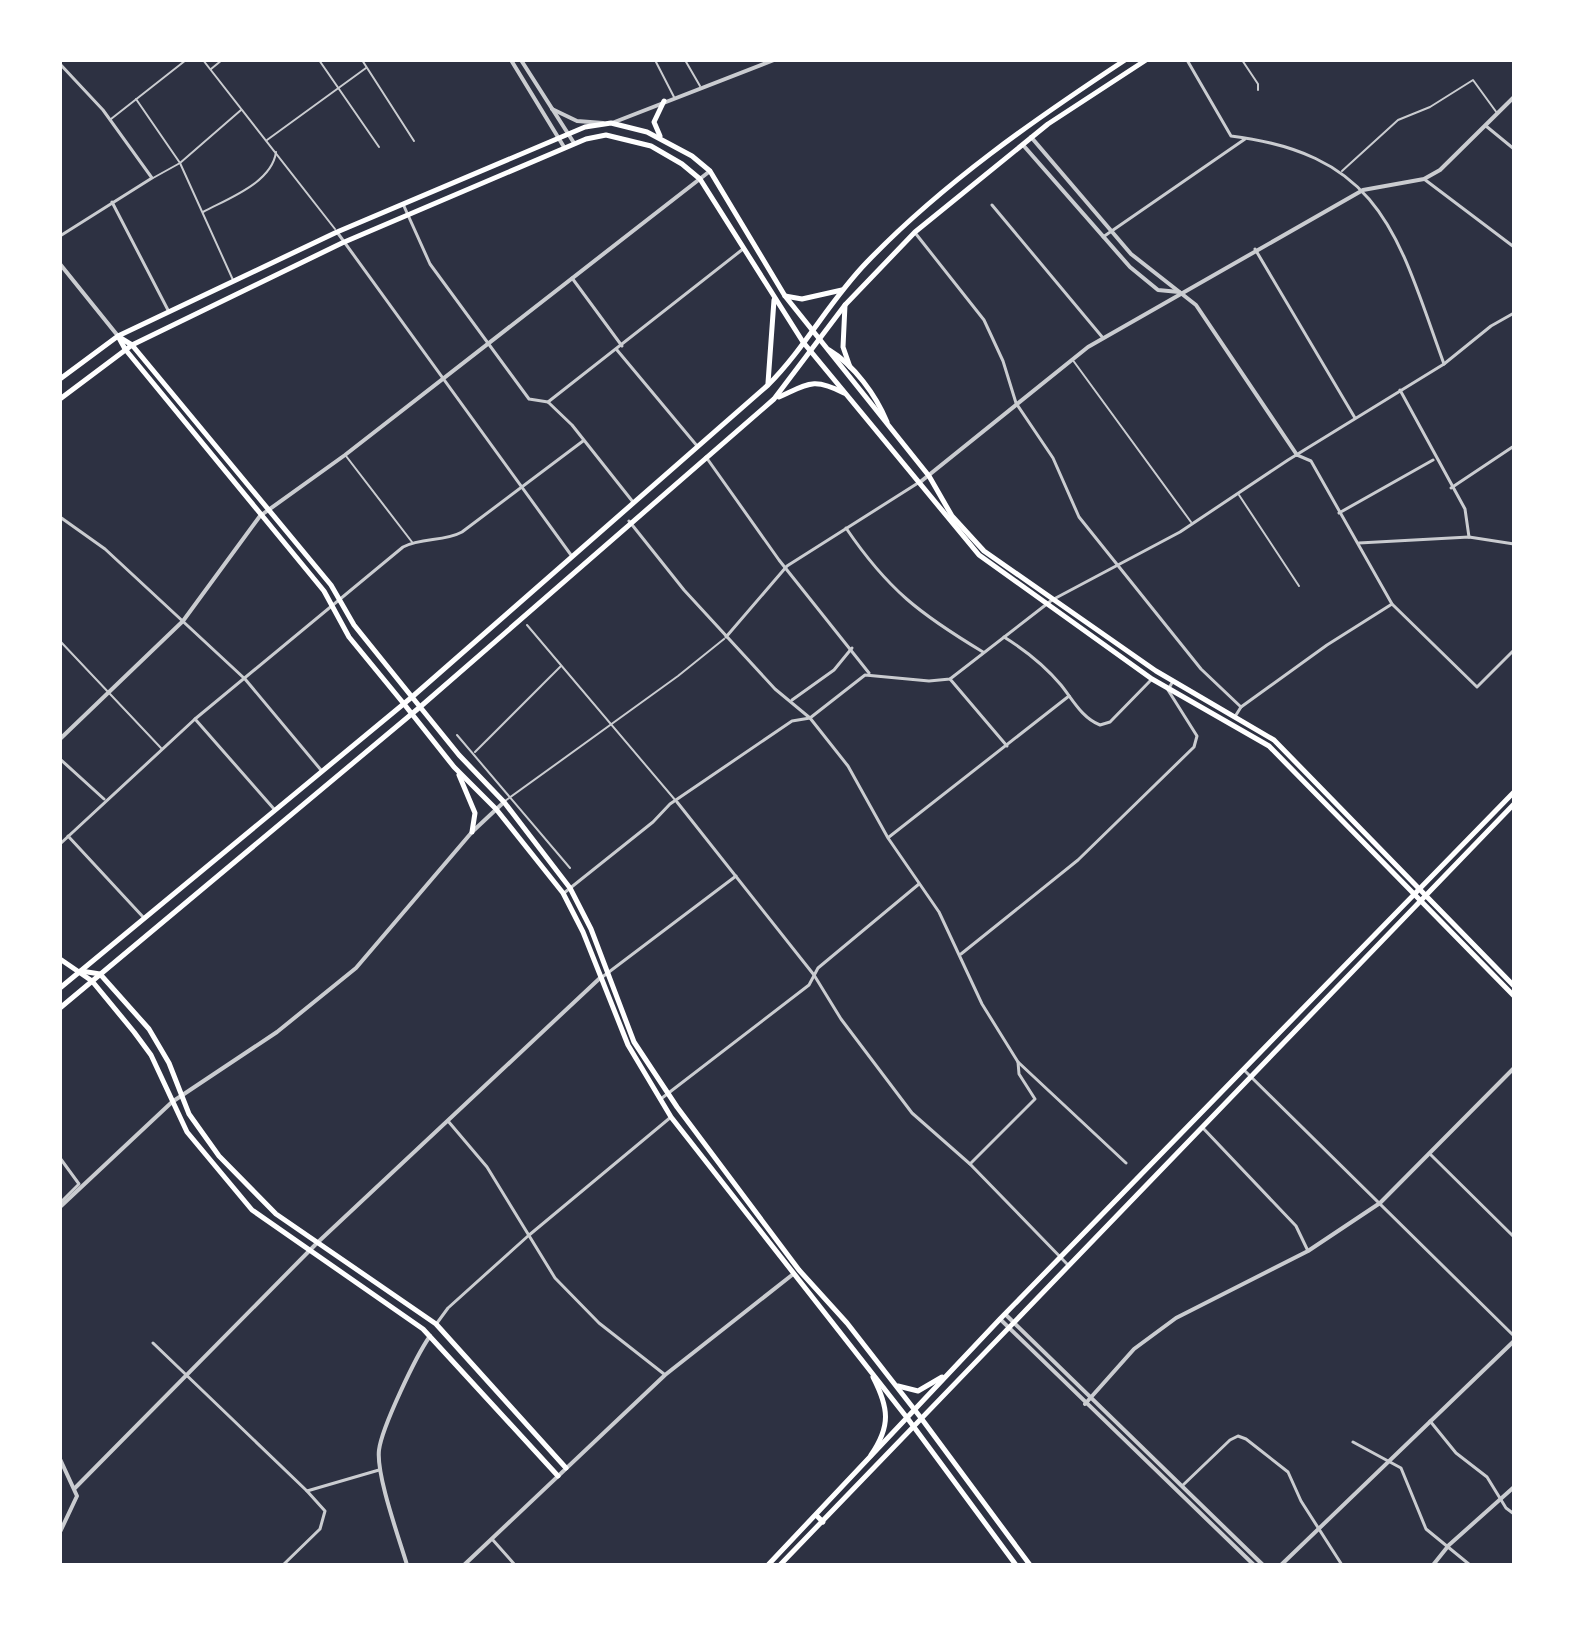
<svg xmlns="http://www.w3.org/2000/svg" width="1574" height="1625" font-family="'Work Sans',sans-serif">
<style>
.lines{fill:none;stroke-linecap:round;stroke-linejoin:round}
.service{stroke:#caccd0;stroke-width:2}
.pedestrian{stroke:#caccd0;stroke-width:2}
.minor{stroke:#caccd0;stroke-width:3}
.tertiary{stroke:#caccd0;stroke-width:4}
.secondary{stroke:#fff;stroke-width:5}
.primary{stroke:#fff;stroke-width:5}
</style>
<rect width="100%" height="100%" fill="#2d3142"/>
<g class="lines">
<g class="service">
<polyline points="319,60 379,147"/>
<polyline points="362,60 414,141"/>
<polyline points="685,60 700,86"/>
<polyline points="211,69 222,60"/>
<polyline points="136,99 180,163 233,280"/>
<polyline points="111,119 186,60"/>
<polyline points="267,140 366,68"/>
<polyline points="1342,171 1398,120 1430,107 1473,80 1497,113"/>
<polyline points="153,178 180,163 241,110"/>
<path d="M203,212C227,199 272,183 276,152"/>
<polyline points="1072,359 1191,522"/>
<polyline points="346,456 412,542"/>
<polyline points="1239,495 1299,586"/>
<polyline points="60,641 161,748"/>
</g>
<g class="pedestrian">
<polyline points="203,60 335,229"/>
<polyline points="655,60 674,97"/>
<polyline points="746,60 747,60"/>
<polyline points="1242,60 1258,84 1258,90"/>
<polyline points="527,625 676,801"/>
<polyline points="457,735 570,868"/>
<polyline points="475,752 561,666"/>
<polyline points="505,801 678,676 724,639"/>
</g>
<g class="minor">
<path d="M1187,60L1231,136C1384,155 1398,238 1444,364"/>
<polyline points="60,64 103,110 152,178 60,236"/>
<polyline points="1486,126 1514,149"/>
<polyline points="1424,179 1514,247"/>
<polyline points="112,202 169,312"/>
<polyline points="403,204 430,264 529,399 548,402 572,425 633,502"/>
<polyline points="992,205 1103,338"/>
<polyline points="337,232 571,555"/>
<polyline points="916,234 984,320 1003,361 1016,403 1053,458 1079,517 1201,669 1241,707"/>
<polyline points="1103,237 1245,139"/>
<polyline points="1255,249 1355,418"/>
<polyline points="572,278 622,346"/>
<polyline points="617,350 698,447"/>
<polyline points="1400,390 1465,509 1469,537"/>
<polyline points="548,402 743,249"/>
<polyline points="1297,455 1311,461 1392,604 1477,687 1514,650"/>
<polyline points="706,457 779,560 869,673"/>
<polyline points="1451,488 1514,446"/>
<polyline points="1339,513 1433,460"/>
<polyline points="60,517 105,549 245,679 321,770"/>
<polyline points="629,521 684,590 775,689 810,718 848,766 888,838 939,912 982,1004 1018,1062 1019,1074 1035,1099 970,1164"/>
<path d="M846,528C888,590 920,614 983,652"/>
<polyline points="1359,543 1469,537 1514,544"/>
<polyline points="726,637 787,566 918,483"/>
<path d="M1004,637C1025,650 1045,666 1061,685C1073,700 1082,718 1100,725L1110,722L1152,679"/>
<polyline points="950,679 1007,746"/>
<polyline points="792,700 834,670 852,648"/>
<polyline points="1236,715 1241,707 1327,645 1392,604"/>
<polyline points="195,719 274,809"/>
<polyline points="60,759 104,799"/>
<polyline points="677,802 814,975 841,1019 912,1113 970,1164 1068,1265"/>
<polyline points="68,836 144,918"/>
<polyline points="889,837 1069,696"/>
<path d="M60,844L195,719L403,547C422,537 444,542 462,532L583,441"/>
<polyline points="564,893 653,822 670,804 792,721 810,718 865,675 929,681 950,679 1052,600 1180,532 1288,460 1444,364 1491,326 1514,313"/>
<polyline points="961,954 1078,860 1194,747 1197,736 1168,690 1173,681"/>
<polyline points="601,978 736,876"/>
<polyline points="1018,1062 1126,1163"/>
<polyline points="1244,1070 1514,1336"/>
<polyline points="662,1098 809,985 818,968 919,884"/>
<polyline points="448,1121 487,1167 555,1278 599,1323 664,1374"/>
<polyline points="1202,1127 1296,1226 1308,1251"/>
<polyline points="1431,1155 1514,1237"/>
<polyline points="60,1158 79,1184 60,1203"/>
<polyline points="437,1323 448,1308 528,1236 671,1117"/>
<polyline points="153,1343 307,1491 379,1470"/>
<polyline points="1430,1421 1456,1453 1487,1477 1506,1508 1514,1514"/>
<polyline points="1353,1442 1401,1468 1426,1529 1470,1565"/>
<polyline points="1182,1486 1230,1440 1238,1436 1246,1439 1288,1472 1301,1501 1342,1565"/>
<polyline points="492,1539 515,1565"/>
<polyline points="283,1565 320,1529 325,1511 307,1491"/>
</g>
<g class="tertiary">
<polyline points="511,60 564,147"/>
<polyline points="521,60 574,143"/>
<polyline points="552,109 577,121 603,123"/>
<polyline points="612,123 774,60"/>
<polyline points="1031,137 1131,254 1196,305 1297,455"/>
<polyline points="1023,145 1130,267 1158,290 1179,292"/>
<polyline points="60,264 118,336"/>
<polyline points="919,483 1088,347 1363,190 1424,179 1440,170 1514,97"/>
<polyline points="60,739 183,621 260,516 345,455 710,171"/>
<polyline points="60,1207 172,1102 277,1032 356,968 472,832 504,802"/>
<polyline points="1005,1314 1263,1565"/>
<polyline points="1000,1319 1254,1565"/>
<polyline points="1085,1404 1134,1349 1176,1318 1308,1251 1380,1203 1514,1068"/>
<polyline points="60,1459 77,1496 60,1532"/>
<polyline points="75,1488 317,1243 600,978"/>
<path d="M407,1565C399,1538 376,1475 379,1450C382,1427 416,1356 430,1336"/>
<polyline points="464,1565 665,1375 792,1275"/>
<polyline points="1281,1565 1514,1341"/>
<polyline points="1433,1565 1449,1545 1514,1487"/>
</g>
<g class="secondary">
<polyline points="660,136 654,122 664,101"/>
<polyline points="118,336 125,349 324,591 349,637 404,704"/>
<polyline points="119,337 132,345 331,585 354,625 412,697"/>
<path d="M829,350C854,365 876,395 887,422"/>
<polyline points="60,379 118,336 337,232 585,127 611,123 647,132 692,156 710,171 785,296 929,476 952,516 984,551 1156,671 1274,740 1514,986"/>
<polyline points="60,399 132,345 342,243 586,139 606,135 651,146 682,164 700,179 803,342 979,555 1152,679 1269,746 1514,996"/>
<polyline points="60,959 92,981 134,1032 151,1055 187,1132 252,1210 423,1329 558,1476"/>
<polyline points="81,971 100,974 149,1029 169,1063 189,1114 219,1156 276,1214 436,1324 566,1468"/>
<polyline points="898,1386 918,1391 942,1377"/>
<path d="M871,1455C891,1426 889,1408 873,1377"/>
<polyline points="768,1565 1000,1319 1514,792"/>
<polyline points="780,1565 1514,804"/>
</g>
<g class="primary">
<polyline points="785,296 802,299 842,290"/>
<polyline points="845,305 843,347 850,367"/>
<polyline points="768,383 774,300"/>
<path d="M779,397C808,384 813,377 844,393"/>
<polyline points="412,697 459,755 504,802 570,888 591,929 634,1042 677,1107 799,1270 847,1323 921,1418 1030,1565"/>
<polyline points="404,704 454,767 496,809 563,893 583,932 628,1045 671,1117 908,1419 1016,1565"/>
<polyline points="459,775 475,813 472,832"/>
<path d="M60,988L412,697L768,385C805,348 830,300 867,262C943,183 1034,120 1125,60"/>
<polyline points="60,1008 420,707 774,399 845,305 915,232 1048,124 1146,60"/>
<polyline points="816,1515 823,1522"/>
</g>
</g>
<rect width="1574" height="1625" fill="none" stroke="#ffffff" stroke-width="124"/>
</svg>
